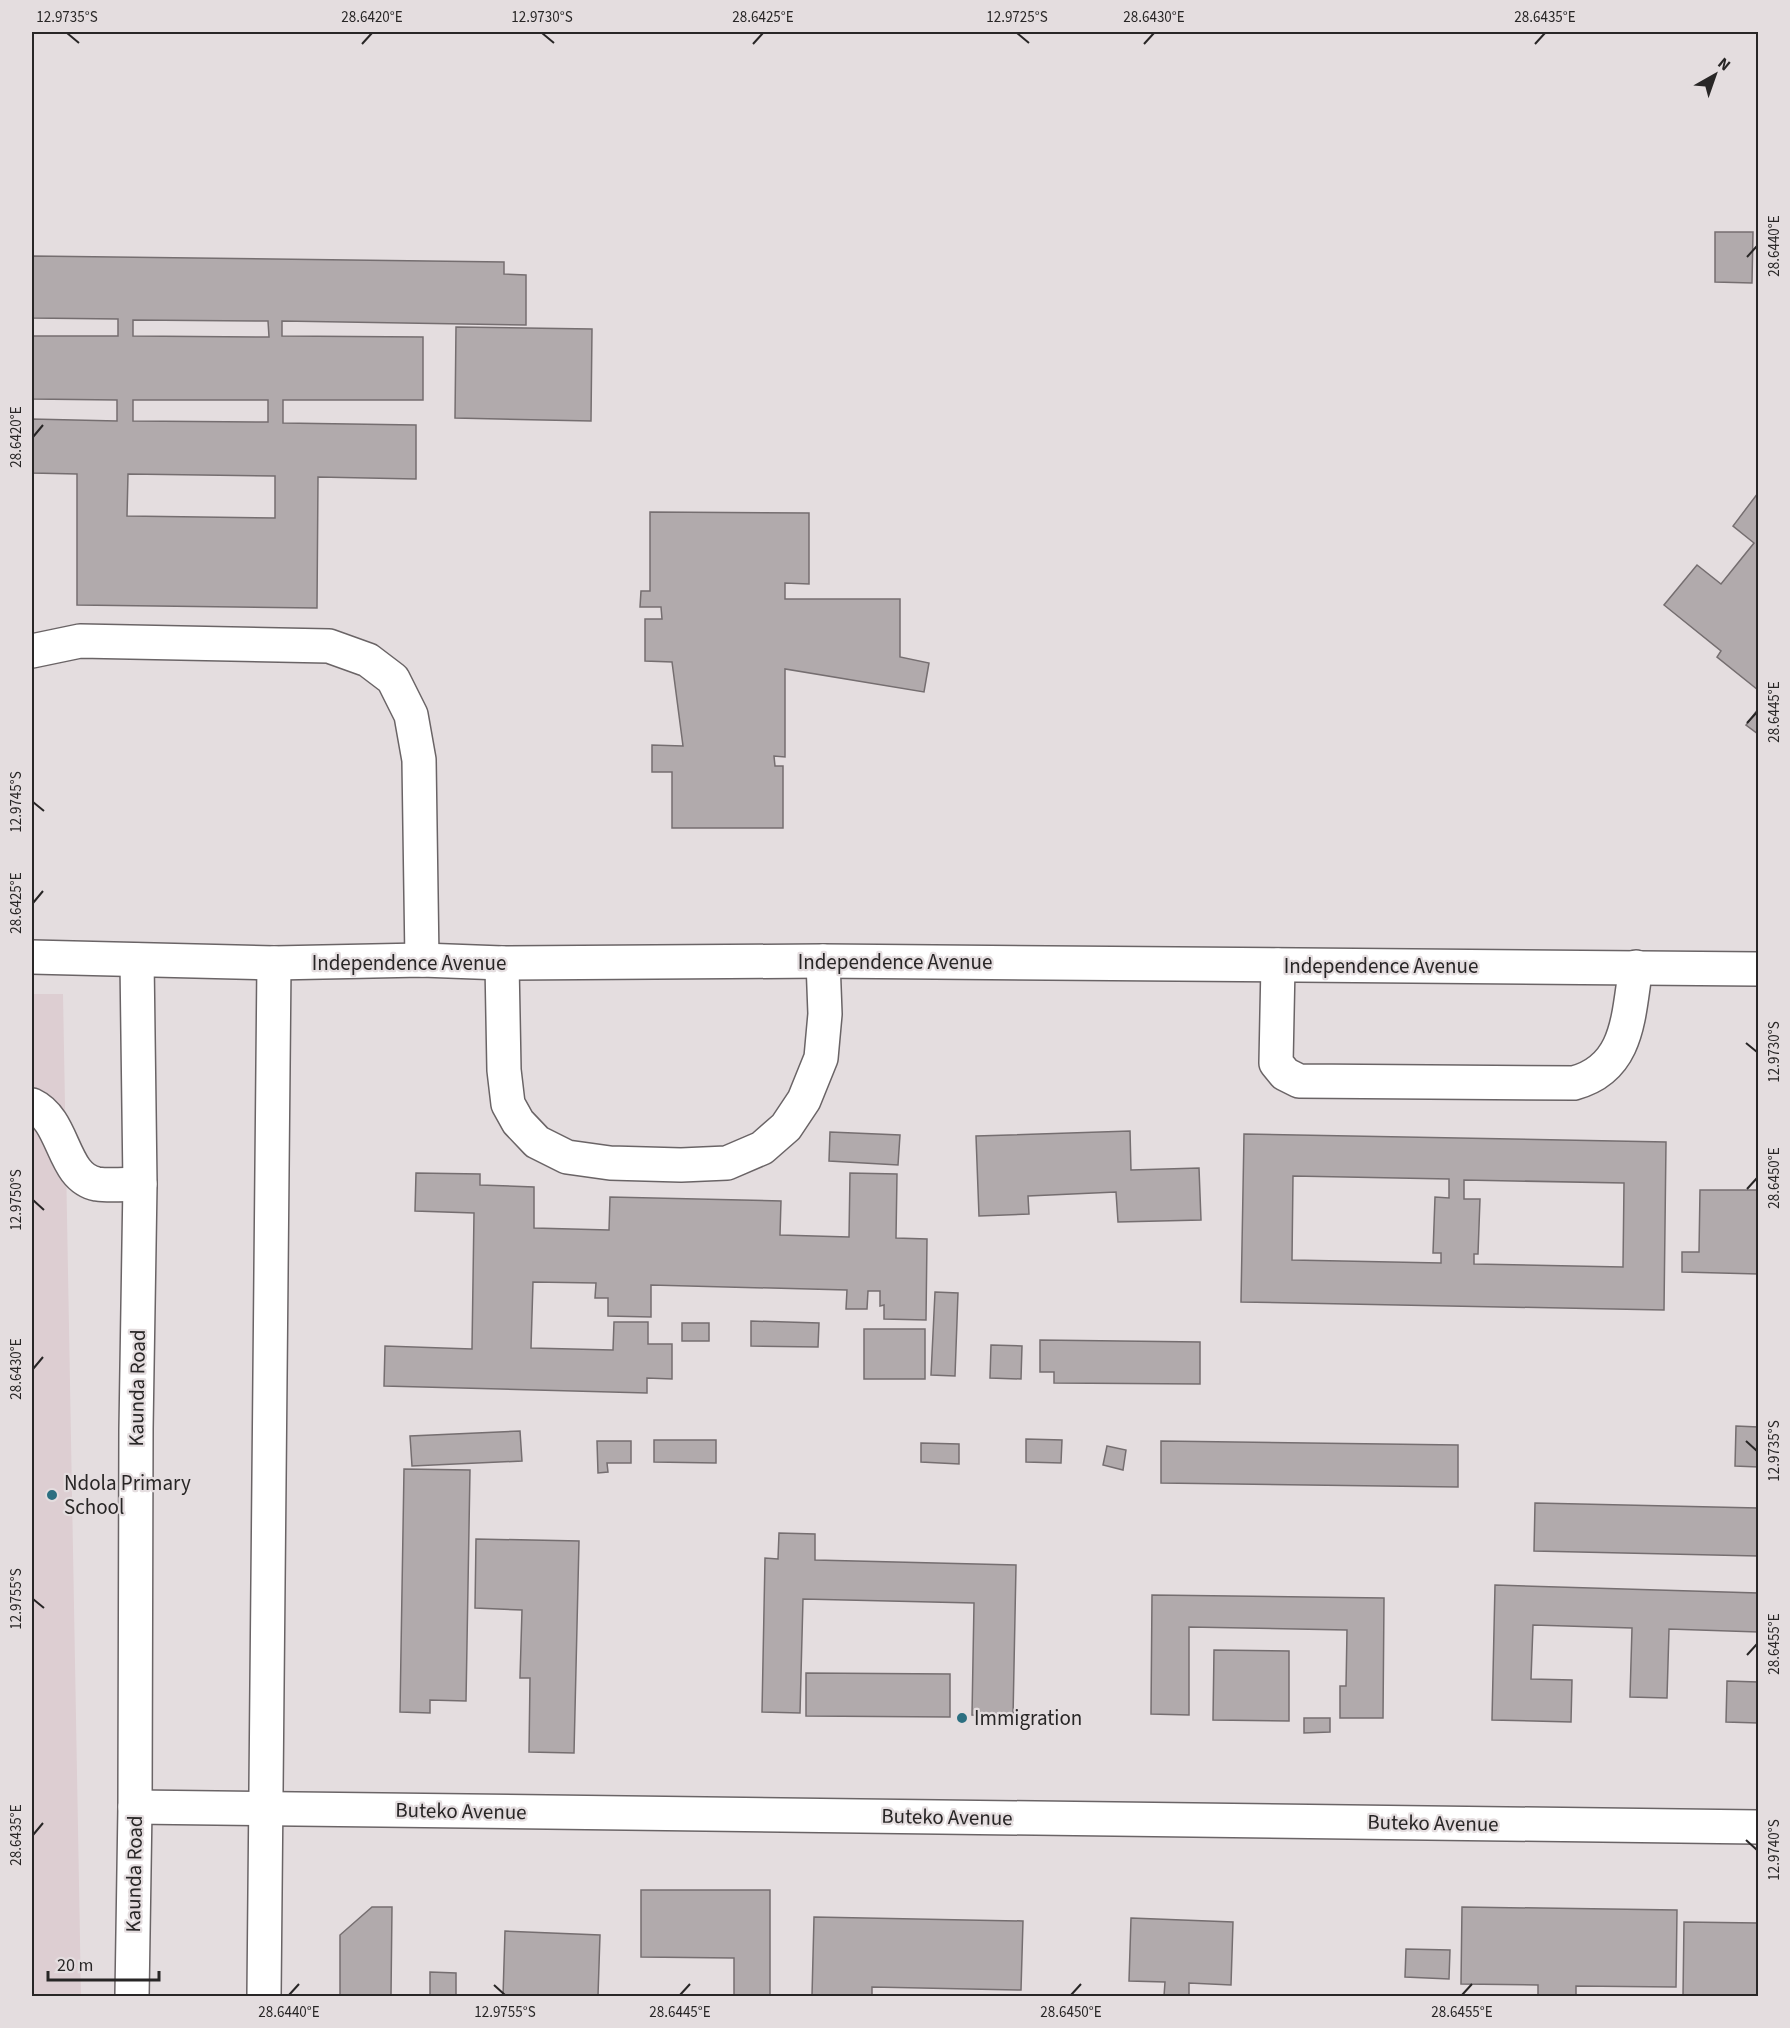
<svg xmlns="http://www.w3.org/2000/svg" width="1790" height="2028" font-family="'Source Sans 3',sans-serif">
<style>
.built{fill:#ddced2}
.building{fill:#b1aaac;stroke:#756e70;stroke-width:1.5;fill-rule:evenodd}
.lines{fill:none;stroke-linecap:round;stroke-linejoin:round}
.minor-casing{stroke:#6a6466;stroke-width:36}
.minor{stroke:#fff;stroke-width:33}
.ticks{fill:none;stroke:#282626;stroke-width:2}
.poi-dot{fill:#2c6f81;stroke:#e4dddf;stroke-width:2}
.labels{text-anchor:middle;stroke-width:4.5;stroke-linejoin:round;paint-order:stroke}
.street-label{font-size:21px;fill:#282626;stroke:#e4dddf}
.poi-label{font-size:21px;fill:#282626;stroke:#e4dddf;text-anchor:start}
.neatline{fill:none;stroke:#282626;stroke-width:2}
.ticks-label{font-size:15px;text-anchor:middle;fill:#282626}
</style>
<rect width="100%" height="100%" fill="#e4dddf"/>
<polygon class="built" points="32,994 63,994 81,1996 32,1996"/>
<g class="building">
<polygon points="1715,232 1753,232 1752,283 1715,282"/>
<path d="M32,256L504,262V274L526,275V325L282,321V336L423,337V400H283V423L416,425V479L318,477L317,608L77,605V474L32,473V419L117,421V400L32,399V336H118V319L32,318ZM133,320L268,321L269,337L133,336ZM133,400H268V422L133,421ZM128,474L275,476V518L127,516Z"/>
<polygon points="456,327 592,329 591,421 455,418"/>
<polygon points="1758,493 1758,690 1717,657 1721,651 1664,605 1697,565 1721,584 1754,543 1733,526"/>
<polygon points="650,512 809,513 809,584 785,583 785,599 900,599 900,657 929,663 924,692 785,669 785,757 774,756 775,766 783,766 783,828 672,828 672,772 652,772 652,745 683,746 672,662 645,661 645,619 662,619 661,607 640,607 641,591 650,591"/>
<polygon points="1758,709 1758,734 1746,725"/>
<polygon points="1130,1131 1131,1170 1199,1168 1201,1220 1118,1222 1116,1192 1028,1196 1029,1214 979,1216 976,1136"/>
<polygon points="830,1132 900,1135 898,1165 829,1161"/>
<path d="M1244,1134L1666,1142L1664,1310L1241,1302ZM1293,1176L1449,1179V1198L1435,1197L1433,1253H1441V1263L1292,1260ZM1464,1180L1624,1183L1623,1267L1474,1264V1254H1478L1480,1199H1464Z"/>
<polygon points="416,1173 480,1174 480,1185 534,1187 534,1228 609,1230 610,1197 781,1201 780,1235 849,1237 850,1173 897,1174 896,1238 927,1239 926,1320 884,1319 884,1305 880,1306 880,1291 868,1291 867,1309 846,1309 847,1290 651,1285 651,1317 608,1316 608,1298 595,1298 596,1283 533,1282 531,1348 613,1350 614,1322 648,1322 648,1344 672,1344 672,1379 647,1378 647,1393 384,1386 385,1346 472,1349 474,1213 415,1211"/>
<polygon points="1700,1190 1758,1190 1758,1274 1682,1272 1682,1252 1699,1252"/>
<polygon points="935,1292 958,1293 955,1376 931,1375"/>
<polygon points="751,1321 819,1323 818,1347 751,1346"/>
<rect x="682" y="1323" width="27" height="18"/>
<rect x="864" y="1329" width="61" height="50"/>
<polygon points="1040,1340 1200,1342 1200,1384 1054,1383 1054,1372 1040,1372"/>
<polygon points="991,1345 1022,1346 1021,1379 990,1378"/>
<polygon points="1736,1426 1758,1427 1758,1467 1735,1466"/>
<polygon points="520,1431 522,1461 412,1466 410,1436"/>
<polygon points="1026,1439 1062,1440 1061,1463 1026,1462"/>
<polygon points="654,1440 716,1440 716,1463 654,1462"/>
<polygon points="597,1441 631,1441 631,1463 607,1463 608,1472 598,1473"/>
<polygon points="1161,1441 1458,1445 1458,1487 1161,1483"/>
<polygon points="921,1443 959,1444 959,1464 921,1462"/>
<polygon points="1107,1446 1126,1450 1123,1470 1103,1465"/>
<polygon points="404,1469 470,1470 466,1701 430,1700 430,1713 400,1712"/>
<polygon points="1535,1503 1758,1508 1758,1556 1534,1551"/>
<polygon points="779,1533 815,1534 815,1560 1016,1565 1013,1717 972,1715 974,1603 803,1599 800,1713 762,1712 765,1558 778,1559"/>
<polygon points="476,1539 579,1541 574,1753 529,1752 530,1678 520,1678 522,1610 475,1608"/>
<polygon points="1495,1585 1758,1593 1758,1632 1669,1629 1667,1698 1630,1697 1632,1628 1533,1625 1531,1679 1572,1680 1571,1722 1492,1720"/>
<polygon points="1152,1595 1384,1598 1383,1718 1340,1718 1340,1686 1346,1686 1347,1630 1189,1627 1189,1715 1151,1714"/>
<polygon points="1214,1650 1289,1651 1289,1721 1213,1720"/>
<polygon points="806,1673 950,1674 950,1717 806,1716"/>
<polygon points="1727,1681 1758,1682 1758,1723 1726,1722"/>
<polygon points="1304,1718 1330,1718 1330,1732 1304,1733"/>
<polygon points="641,1890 770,1890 770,1996 734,1996 734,1958 641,1957"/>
<polygon points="372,1907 392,1907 391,1996 340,1996 340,1935"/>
<polygon points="1462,1907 1677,1910 1676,1987 1576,1986 1576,1996 1538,1996 1538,1985 1461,1984"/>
<polygon points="814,1917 1023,1921 1021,1990 872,1987 872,1996 812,1996"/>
<polygon points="1131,1918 1233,1922 1231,1985 1189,1983 1189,1996 1164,1996 1165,1982 1129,1981"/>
<polygon points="1684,1922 1758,1923 1758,1996 1683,1996"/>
<polygon points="505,1931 600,1935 598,1996 503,1996"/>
<polygon points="1406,1949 1450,1950 1449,1979 1405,1977"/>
<polygon points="430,1972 456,1973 456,1996 430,1996"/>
</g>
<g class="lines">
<defs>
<g id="minor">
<polyline points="32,651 80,641 329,646 368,660 393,679 411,715 419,760 422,960"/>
<polyline points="32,957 274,963 422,960 502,963 823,961 1758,969"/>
<polyline points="502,963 504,1070 508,1104 518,1122 537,1142 567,1157 610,1163 681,1165 727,1163 762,1148 786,1127 804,1100 821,1058 825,1014 823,961"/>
<path d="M1278,965L1276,1063L1285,1074L1299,1081L1574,1083C1630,1068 1628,1014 1636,967"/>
<path d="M32,1105C66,1121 61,1177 97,1184C111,1186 126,1184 140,1184"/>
<polyline points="135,1807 1758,1827"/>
<polyline points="132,1996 135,1807 136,1429 140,1184 137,960"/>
<polyline points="264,1996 274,963"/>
</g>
</defs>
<use href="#minor" class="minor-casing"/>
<use href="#minor" class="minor"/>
</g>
<path class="ticks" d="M67,33L79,43M542,33L554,43M1017,33L1029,43M362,44L372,33M753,44L763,33M1144,44L1154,33M1535,44L1545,33M1747,257L1757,246M33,437L43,425M1747,723L1757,712M33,802L44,811M33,903L43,891M1746,1043L1757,1052M1747,1189L1757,1178M33,1200L44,1210M33,1369L43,1357M1746,1441L1757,1451M33,1599L44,1608M1747,1655L1757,1644M33,1835L43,1823M1746,1840L1757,1850M494,1985L505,1995M289,1995L299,1984M680,1995L690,1984M1071,1995L1081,1984M1462,1995L1472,1984"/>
<g class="poi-dot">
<circle cx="52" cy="1495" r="6"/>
<circle cx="962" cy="1718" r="6"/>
</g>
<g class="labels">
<g class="street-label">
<text x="895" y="969">Independence Avenue</text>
<text x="409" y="970">Independence Avenue</text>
<text x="1381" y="973">Independence Avenue</text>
<text transform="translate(137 1388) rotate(-89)" y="7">Kaunda Road</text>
<text transform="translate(461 1811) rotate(1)" y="7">Buteko Avenue</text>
<text transform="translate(947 1817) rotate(1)" y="7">Buteko Avenue</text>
<text transform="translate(1433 1823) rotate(1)" y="7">Buteko Avenue</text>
<text transform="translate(134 1874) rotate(-89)" y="7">Kaunda Road</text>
</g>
<g class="poi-label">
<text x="64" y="1490">Ndola Primary<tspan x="64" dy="24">School</tspan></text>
<text x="974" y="1725">Immigration</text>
</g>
</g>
<rect width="1790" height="2028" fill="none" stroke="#e4dddf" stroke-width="66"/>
<g transform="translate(1715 75) rotate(40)" stroke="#e4dddf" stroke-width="4.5" paint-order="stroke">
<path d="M0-4.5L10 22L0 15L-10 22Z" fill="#282626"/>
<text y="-9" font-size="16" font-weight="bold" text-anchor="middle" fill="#282626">N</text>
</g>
<path d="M48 1971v9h111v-9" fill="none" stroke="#282626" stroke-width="3"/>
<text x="57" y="1971" font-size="18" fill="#282626" stroke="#e4dddf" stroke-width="4.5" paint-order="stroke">20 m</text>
<rect x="33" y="33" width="1724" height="1962" class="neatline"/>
<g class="ticks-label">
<text x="67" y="22">12.9735°S</text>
<text x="372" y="22">28.6420°E</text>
<text x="542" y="22">12.9730°S</text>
<text x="763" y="22">28.6425°E</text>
<text x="1017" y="22">12.9725°S</text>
<text x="1154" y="22">28.6430°E</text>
<text x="1545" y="22">28.6435°E</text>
<text transform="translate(1774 246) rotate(-90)" y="5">28.6440°E</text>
<text transform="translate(16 437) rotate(-90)" y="5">28.6420°E</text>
<text transform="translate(1774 712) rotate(-90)" y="5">28.6445°E</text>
<text transform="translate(16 802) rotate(-90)" y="5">12.9745°S</text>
<text transform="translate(16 903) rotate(-90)" y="5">28.6425°E</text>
<text transform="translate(1774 1052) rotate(-90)" y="5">12.9730°S</text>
<text transform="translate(1774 1178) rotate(-90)" y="5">28.6450°E</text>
<text transform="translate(16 1200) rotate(-90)" y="5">12.9750°S</text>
<text transform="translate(16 1369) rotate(-90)" y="5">28.6430°E</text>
<text transform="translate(1774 1451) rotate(-90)" y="5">12.9735°S</text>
<text transform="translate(16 1599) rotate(-90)" y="5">12.9755°S</text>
<text transform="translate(1774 1644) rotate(-90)" y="5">28.6455°E</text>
<text transform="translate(16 1835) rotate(-90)" y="5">28.6435°E</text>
<text transform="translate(1774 1850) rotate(-90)" y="5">12.9740°S</text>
<text x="289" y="2017">28.6440°E</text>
<text x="505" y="2017">12.9755°S</text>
<text x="680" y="2017">28.6445°E</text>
<text x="1071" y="2017">28.6450°E</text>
<text x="1462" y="2017">28.6455°E</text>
</g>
</svg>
